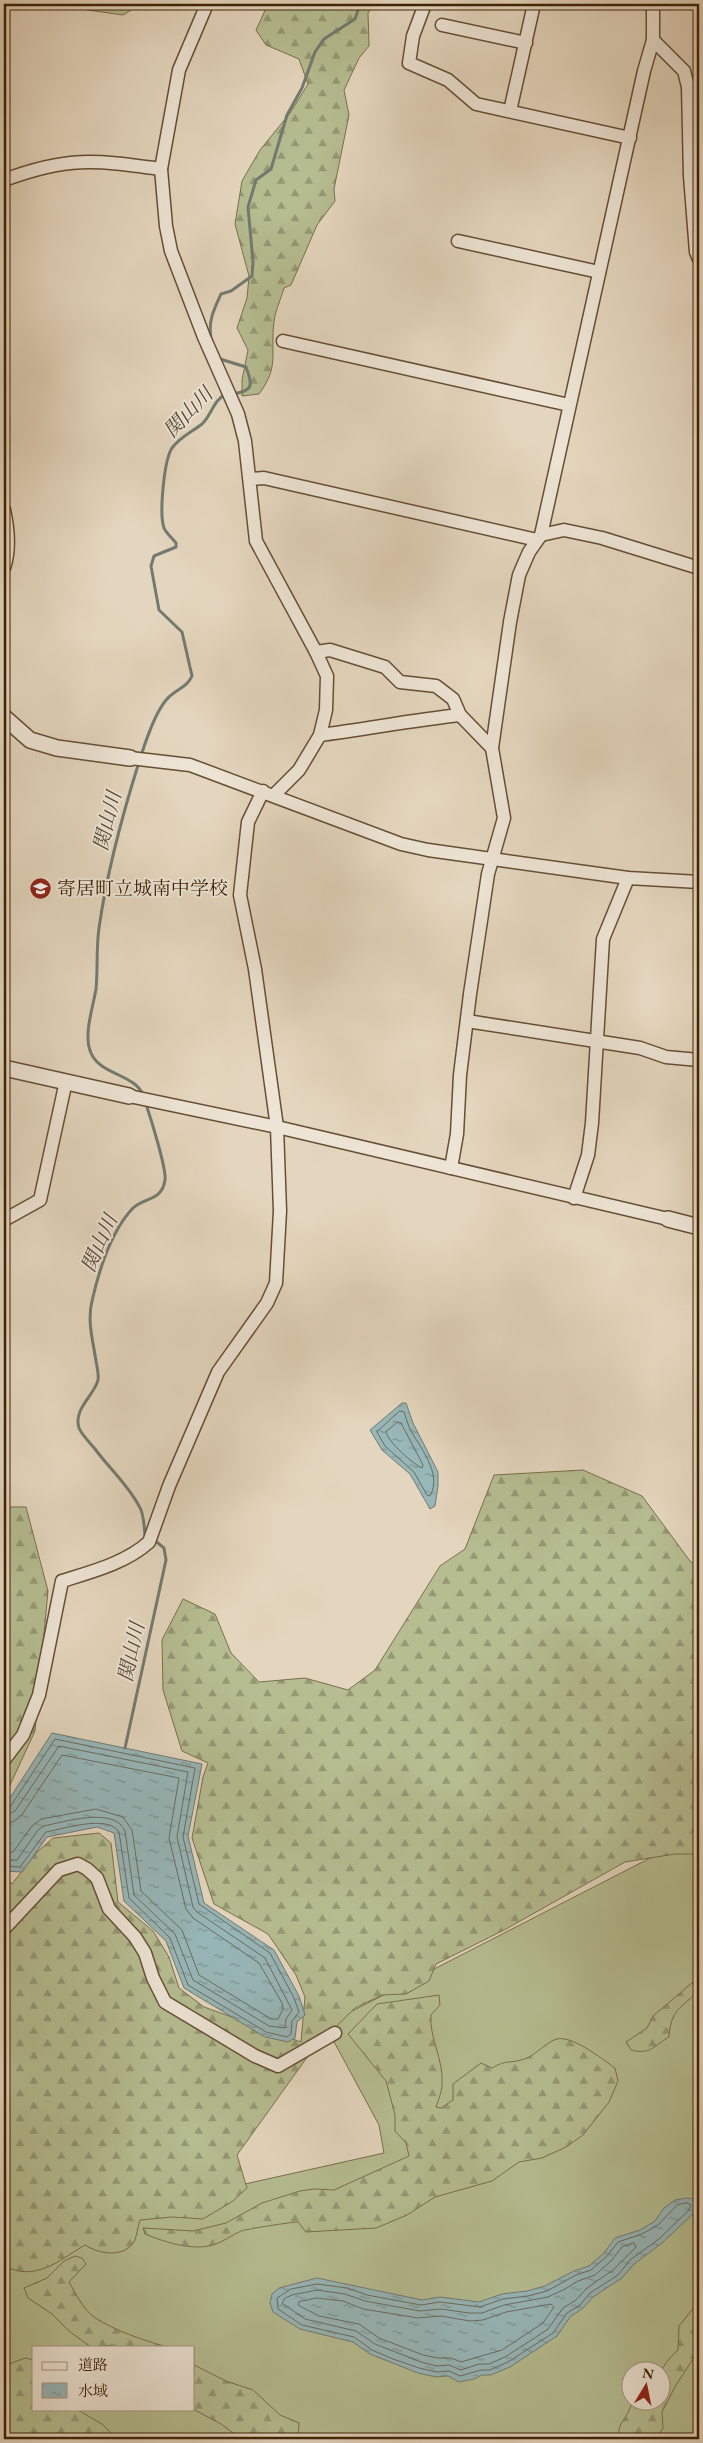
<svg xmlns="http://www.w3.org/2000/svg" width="703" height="2443" font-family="'EB Garamond','Noto Serif JP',serif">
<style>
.grass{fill:#b5bd91;stroke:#78704b;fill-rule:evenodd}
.forest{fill:url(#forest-firs);stroke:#78704b}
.water{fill:url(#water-ripples);stroke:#737b71}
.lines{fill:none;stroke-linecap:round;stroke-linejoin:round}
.shore{stroke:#6a6c5f;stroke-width:1}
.stream{stroke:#737b71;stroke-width:3}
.minor-casing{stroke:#664f33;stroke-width:15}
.tertiary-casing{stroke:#664f33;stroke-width:18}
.minor{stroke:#ede4d5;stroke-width:12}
.tertiary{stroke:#ede4d5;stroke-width:15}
.labels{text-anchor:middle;stroke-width:4;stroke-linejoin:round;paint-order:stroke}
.poi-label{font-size:19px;fill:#3c2205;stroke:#ede4d5;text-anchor:start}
.water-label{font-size:20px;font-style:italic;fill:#534732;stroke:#ede4d5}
</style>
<defs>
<pattern id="forest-firs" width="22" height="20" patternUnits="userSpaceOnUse" patternTransform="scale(1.25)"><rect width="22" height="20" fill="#b5bd91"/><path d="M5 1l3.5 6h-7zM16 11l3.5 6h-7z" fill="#949974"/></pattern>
<pattern id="water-ripples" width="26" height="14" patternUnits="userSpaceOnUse" patternTransform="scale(1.25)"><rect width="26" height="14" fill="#97b7b9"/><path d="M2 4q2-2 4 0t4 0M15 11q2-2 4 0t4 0" fill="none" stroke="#7c9494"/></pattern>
</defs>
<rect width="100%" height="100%" fill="#e4d6be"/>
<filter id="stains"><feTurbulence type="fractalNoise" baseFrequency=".004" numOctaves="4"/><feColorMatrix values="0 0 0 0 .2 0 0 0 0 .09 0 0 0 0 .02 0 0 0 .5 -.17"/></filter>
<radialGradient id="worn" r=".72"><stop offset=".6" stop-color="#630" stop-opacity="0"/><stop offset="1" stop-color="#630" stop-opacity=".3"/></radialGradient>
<path class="grass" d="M697,1834H699V2439H97L51,2409H194V2347H34V2391L4,2358V2254L115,2213L384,2153L379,2125L325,2025ZM630,2370H660V2400H630Z"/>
<g class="forest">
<polygon points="66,4 141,4 123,15 66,7"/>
<path d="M268,4H374L368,13L369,46L359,58L344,90L349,115L334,189L335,201L317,225L291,285L284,288C281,299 275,311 274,322C270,353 280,366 259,394L242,396V380L248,350L237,328L247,298L249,276L235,224L242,181L260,150L290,113L308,84L299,59L266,45L256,30Z"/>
<path d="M583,1470L642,1496L690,1561L699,1568V1854H675L625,1862L506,1929L436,1964L429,1981L406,1994L382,1995L355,2008L313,2049L237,2155L247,2188L233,2201L203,2219L172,2217L140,2220C138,2226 137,2234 135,2240C125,2259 99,2254 85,2245C58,2261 36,2282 4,2266V1877L12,1884L37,1852L53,1838L99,1833L111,1843L118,1902L153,1931L169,1957L179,1988L204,2007L301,2042L305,1997L296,1975L268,1934L214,1904L192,1838L203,1777L208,1763L182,1751L163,1690L162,1640L183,1599L215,1614L231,1653L259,1682L305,1678L348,1690L375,1670L440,1566L465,1549L494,1475Z"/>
<polygon points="4,1507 26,1507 48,1591 35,1731 4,1798"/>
<path d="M699,1977V1990C681,2009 671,2008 669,2037C654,2046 650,2055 631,2050L626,2042L647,2028L653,2016Z"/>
<path d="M439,1995L440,2005L431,2015C429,2038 444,2060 442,2084C442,2092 438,2100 436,2107L441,2108L453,2100V2084L481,2063L492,2068C508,2059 507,2064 521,2060C534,2057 543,2045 554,2040C569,2032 602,2059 615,2068L618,2081L609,2102L583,2135L566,2147L542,2158L519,2162L492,2181L435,2197L407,2215L376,2228L306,2232L298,2222C291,2222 247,2229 241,2231C232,2235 223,2242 213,2245C191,2251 165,2242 145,2234L143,2228L193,2231L226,2223L262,2203L300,2191L314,2189L334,2190L409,2156L406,2143L395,2131V2115L386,2081L348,2034L377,2004Z"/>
<path d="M75,2256L82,2258L86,2264L69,2282C76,2294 83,2309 94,2317C115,2331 143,2340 167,2347H119L114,2345L91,2347L69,2331L52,2314L28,2298L24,2288L47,2278L64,2261Z"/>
<path d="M699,2301V2350L676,2385L662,2412L663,2428L656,2439H621C616,2429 621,2424 626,2416C630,2411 630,2405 634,2401L660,2400C660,2375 658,2368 678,2350L679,2326Z"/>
<polygon points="25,2358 34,2360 34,2409 76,2409 102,2424 117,2439 4,2439 4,2363 9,2364"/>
<polygon points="194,2365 226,2381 253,2390 280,2415 299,2423 298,2439 241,2439 221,2424 193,2409"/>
</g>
<g class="water">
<polygon points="402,1403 406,1403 413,1423 438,1472 438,1486 435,1506 430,1509 410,1474 382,1450 370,1430"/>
<polygon points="52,1733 202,1764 188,1836 204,1903 274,1950 299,1996 305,2015 297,2022 295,2038 288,2042 265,2037 184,1988 166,1941 124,1901 114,1833 97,1827 47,1837 22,1872 4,1871 4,1807"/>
<polygon points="687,2198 696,2199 698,2204 694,2213 662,2243 634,2264 622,2278 593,2297 583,2308 570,2317 557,2336 510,2367 491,2375 482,2375 474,2379 459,2382 448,2376 436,2377 418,2373 370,2354 353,2342 300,2329 273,2312 270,2303 272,2294 279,2288 317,2278 422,2300 440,2297 479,2302 502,2294 527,2291 545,2286 574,2271 589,2266 604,2253 615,2238 640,2230 655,2221 664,2208 675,2200"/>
</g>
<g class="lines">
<g class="shore">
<path d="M400,1411L404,1412C406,1417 407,1422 409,1427C419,1447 443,1473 430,1496L427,1495L414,1472L385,1446L377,1432Z"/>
<path d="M398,1422L401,1423L423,1465L422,1468C414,1465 387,1441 386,1432Z"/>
<path d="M4,1810L10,1807L55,1739L195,1768L183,1837L199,1904L270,1953L294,1998L299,2012L292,2021L291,2034L287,2037L266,2032L188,1985L170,1938L129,1898L119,1832C108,1814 63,1829 46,1832L20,1867L4,1866"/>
<path d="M4,1816L15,1811L59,1746L188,1772L177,1837L193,1907L197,1912L265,1958L292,2010L286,2019L285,2028L269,2026L193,1980L175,1934L134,1895L125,1831C115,1806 63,1822 44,1826L38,1830L17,1860H4"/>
<polyline points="4,1823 13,1822 21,1816 62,1755 179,1778 169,1838 186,1909 193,1918 259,1963 282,2003 283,2009 278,2019 271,2019 199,1975 182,1930 141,1891 132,1830 123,1817 96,1809 41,1819 32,1826 13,1852 4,1852"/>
<polygon points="687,2203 691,2205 689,2210 659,2239 630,2260 618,2275 590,2293 580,2305 567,2313 553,2333 508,2362 490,2370 481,2370 460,2376 449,2371 437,2372 419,2368 393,2359 372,2350 354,2337 302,2325 278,2309 277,2298 291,2289 317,2284 347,2288 367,2295 421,2305 440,2302 480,2307 503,2299 528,2296 547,2291 576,2275 591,2270 607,2256 618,2242 642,2234 658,2225 677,2205"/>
<polygon points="634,2243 636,2247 613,2270 587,2288 576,2300 563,2308 548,2329 533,2339 505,2357 489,2364 479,2364 461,2370 449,2365 437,2366 421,2362 375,2344 356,2331 305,2319 282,2303 285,2298 292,2295 317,2290 345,2294 365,2301 420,2311 441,2309 469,2313 482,2313 504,2305 548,2297 565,2289 578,2281 595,2275 611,2261 622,2247"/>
<polygon points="317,2298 343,2301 363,2309 418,2318 441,2316 470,2321 483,2320 506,2312 551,2304 554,2307 543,2323 502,2350 461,2362 451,2358 438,2358 423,2355 379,2338 359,2324 319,2316 298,2305 299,2302"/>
</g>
<g class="stream">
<path d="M211,338C208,321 214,309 221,294L231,291L252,276L253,262L248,207L256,180L271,169L287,115L302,88L315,52L324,39L355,19L360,4"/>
<path d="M220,359L246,367C253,385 254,391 232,394"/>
<path d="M141,756C146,740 157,707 170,696C179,688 187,687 192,676L182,632L159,610L151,566L154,556L176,547V543C173,539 166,533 164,528C159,514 164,460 172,448C180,437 192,432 202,424C211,416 214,399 226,394"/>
<path d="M139,762C122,816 107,872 99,928C96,949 98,969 96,989C93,1008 83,1035 91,1053C100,1075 135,1074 143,1095"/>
<path d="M146,1104C150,1116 167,1170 165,1180C162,1201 145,1197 133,1208C111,1231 99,1270 92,1301C87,1321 93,1341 96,1361C97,1367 99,1374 98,1380C94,1396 73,1409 79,1428C82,1435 90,1443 95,1449C109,1468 128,1485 139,1506C144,1513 144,1526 145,1535L147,1536"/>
<polyline points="125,1748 166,1560 164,1548 153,1539"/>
</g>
<defs>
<g id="minor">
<polyline points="207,4 179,70 161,169 166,226 171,251 204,337 238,414 245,441 256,541 316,652 327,676 326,710 320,735 299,770 274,795"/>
<polyline points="425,4 413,36 409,63 448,80 476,104 630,138"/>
<polyline points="442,25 526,43"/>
<polyline points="653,40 684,71 688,87 690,176 696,252 699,259"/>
<polyline points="510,111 534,4"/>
<path d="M4,180C68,156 95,160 161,169"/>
<polyline points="458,241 599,272"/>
<polyline points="283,341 569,405"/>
<polyline points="250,479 264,478 537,540"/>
<path d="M4,510C8,528 10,550 4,568"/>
<polyline points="541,535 564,530 602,538 699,568"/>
<polyline points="316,652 330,650 385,667 400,682 436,686 453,699 460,715 492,748"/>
<path d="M320,735C367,729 413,720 460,715"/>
<polyline points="130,758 190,765 401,844 428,850 628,878 699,882"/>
<polyline points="467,1021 640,1048 666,1057 699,1060"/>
<polyline points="129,1096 277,1127 668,1219"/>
<polyline points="451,1168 457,1134 460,1075 470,994 488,874 504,818 492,748 510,622 519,575 529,552 541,535 644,71 653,40 653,4"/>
<polyline points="574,1198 588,1155 592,1123 603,939 628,878"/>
<polyline points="4,1220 40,1200 66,1081"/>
<path d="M4,1760L23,1735L39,1695L62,1581C91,1572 126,1563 149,1542L169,1486L218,1372L267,1303L276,1283L280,1211L277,1127L255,969L240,895L248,822L263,791"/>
<polyline points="4,1929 59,1870 78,1864 87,1869 97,1878 109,1909 135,1937 145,1953 153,1978 165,2002 255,2056 278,2066 335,2033"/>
</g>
<g id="tertiary">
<polyline points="4,717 30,740 57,748 130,758"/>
<polyline points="4,1068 129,1096"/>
<polyline points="668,1219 699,1227"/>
</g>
</defs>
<use href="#minor" class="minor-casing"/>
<use href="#tertiary" class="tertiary-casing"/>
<use href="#minor" class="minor"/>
<use href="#tertiary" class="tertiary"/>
</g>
<defs>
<symbol id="school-disc" viewBox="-11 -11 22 22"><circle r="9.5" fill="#8f2418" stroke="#ede4d5"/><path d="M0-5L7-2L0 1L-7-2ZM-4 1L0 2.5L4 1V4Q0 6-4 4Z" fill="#fff"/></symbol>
</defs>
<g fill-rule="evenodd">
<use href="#school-disc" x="28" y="876" width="25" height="25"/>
</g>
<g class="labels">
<g class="poi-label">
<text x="57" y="895">寄居町立城南中学校</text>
</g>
<g class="water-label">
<text transform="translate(188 412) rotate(-46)" y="7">関山川</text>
<text transform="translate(107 821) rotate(-76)" y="7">関山川</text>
<text transform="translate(99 1243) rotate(-66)" y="7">関山川</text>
<text transform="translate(131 1652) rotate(-78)" y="7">関山川</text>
</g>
</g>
<rect width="703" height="2443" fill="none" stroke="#e4d6be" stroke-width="20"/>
<rect x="5" y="5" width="693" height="2433" fill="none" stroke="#3c2205" stroke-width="2.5"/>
<rect x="10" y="10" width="683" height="2423" fill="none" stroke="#3c2205"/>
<rect x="32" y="2346" width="162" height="65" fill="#ede4d5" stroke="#a69682"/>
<rect x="42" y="2362" width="25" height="8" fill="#ede4d5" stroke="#a69682"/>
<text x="78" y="2370" font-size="15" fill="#3c2205">道路</text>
<rect x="42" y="2383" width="25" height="15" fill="url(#water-ripples)" stroke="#a69682"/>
<text x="78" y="2396" font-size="15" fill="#3c2205">水域</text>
<g transform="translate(646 2386) rotate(10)"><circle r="24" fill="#ede4d5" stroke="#a69682"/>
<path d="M0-4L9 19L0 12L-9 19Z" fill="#8f2418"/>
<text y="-8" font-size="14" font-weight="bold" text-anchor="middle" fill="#3c2205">N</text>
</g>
<rect width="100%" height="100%" filter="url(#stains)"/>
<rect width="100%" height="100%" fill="url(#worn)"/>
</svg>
